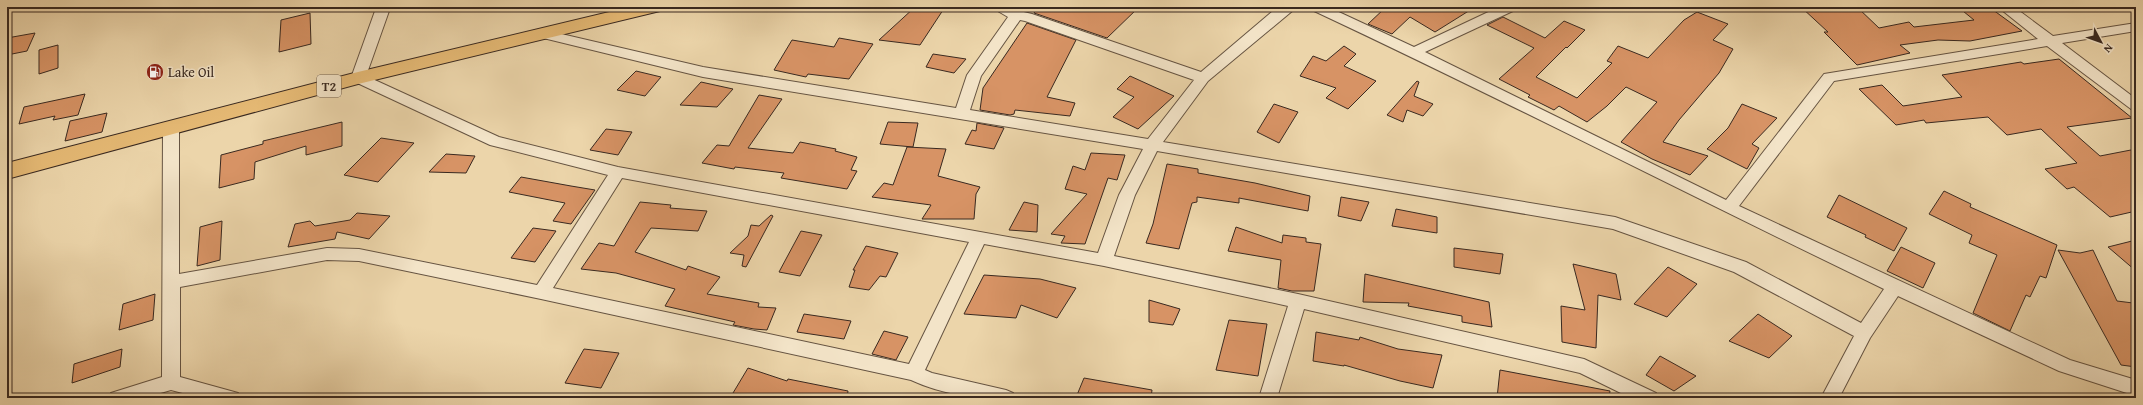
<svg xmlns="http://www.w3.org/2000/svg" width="2143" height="405" font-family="'Gentium Book Plus',serif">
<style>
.building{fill:#d79365;stroke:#392920}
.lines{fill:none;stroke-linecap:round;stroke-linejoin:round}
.street-casing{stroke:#665442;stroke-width:2}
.highway-casing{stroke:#392920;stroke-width:2}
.street{fill:#f3e4c8;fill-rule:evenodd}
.highway{fill:#e6ba75;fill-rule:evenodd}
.labels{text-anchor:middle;stroke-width:3;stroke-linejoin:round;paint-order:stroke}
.shield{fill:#f3e4c8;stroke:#716152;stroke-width:1}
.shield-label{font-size:13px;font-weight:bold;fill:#392920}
.poi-label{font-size:14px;fill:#392920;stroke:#f3e4c8;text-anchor:start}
</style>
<rect width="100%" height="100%" fill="#ecd5aa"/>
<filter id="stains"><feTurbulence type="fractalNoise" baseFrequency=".005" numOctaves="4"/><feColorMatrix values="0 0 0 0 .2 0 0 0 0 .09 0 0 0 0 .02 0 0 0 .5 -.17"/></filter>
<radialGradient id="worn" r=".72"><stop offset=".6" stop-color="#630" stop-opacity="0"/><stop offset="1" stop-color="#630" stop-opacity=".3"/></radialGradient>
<g class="building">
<polygon points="915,7 945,7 920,45 879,40"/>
<polygon points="1038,7 1139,7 1107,38 1034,13"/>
<polygon points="1386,7 1475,7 1435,32 1410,17 1392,34 1368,24"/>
<polygon points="1801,7 1857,7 1879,28 1909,22 1914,27 1974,20 1958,7 1989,7 2022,31 1970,41 1938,40 1900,45 1910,53 1857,65 1824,32 1828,32"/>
<polygon points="1697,12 1728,24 1713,40 1733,49 1719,73 1679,120 1663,142 1708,156 1690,175 1652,159 1621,142 1657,102 1626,87 1607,106 1587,122 1559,106 1554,110 1528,97 1530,95 1499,79 1534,48 1487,25 1503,17 1545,38 1564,21 1585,30 1567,48 1566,47 1536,77 1577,98 1612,63 1607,61 1618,46 1648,58 1684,20"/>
<polygon points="310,13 311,44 279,52 281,20"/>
<polygon points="1027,23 1076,40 1047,97 1075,103 1070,116 1015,110 1014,114 1010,115 980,110 983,88"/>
<polygon points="35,33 27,51 7,55 7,38"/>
<polygon points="839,38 873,44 849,79 808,74 806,77 774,70 792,40 834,47"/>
<polygon points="58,45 58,68 39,74 39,50"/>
<polygon points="1344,46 1356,54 1344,66 1376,81 1348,109 1326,98 1336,88 1300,76 1313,56 1326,61"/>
<polygon points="933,54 966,59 954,73 926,67"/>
<polygon points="2059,59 2132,118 2067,127 2100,156 2136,149 2136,211 2110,217 2074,187 2067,189 2045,169 2077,163 2041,129 2007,135 1988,117 1926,123 1924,120 1896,125 1859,89 1882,85 1903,106 1962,97 1942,75 2021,62 2024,64"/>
<polygon points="636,71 661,77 645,96 617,90"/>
<polygon points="1130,76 1174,96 1138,129 1113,117 1134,97 1117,89"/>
<polygon points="1417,81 1419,82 1414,96 1433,104 1423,116 1407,110 1403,122 1387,115"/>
<polygon points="701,82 733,89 717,107 680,105"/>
<polygon points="85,94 78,115 53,120 55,116 19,124 24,107"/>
<polygon points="759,95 782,99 748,148 793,153 800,142 836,149 835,151 857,157 851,170 857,171 847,189 781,178 784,173 735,167 734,169 702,163 717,145 729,146"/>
<polygon points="1274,104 1298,112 1279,143 1257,132"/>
<polygon points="1742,104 1777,118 1752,144 1759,148 1747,169 1707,149 1728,128"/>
<polygon points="107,113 102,132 65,141 70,121"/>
<polygon points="342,122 342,146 306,155 306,146 255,162 254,179 219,188 221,155 263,144 263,141"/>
<polygon points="888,122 918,123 913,147 880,144"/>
<polygon points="977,123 1004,128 994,149 965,144 972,130 976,131"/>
<polygon points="606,129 632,132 618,155 590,150"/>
<polygon points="381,138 414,143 378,182 344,175"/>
<polygon points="907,147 946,149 938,176 980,187 976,194 974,219 922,219 931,205 872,197 884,183 893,185"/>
<polygon points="1091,153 1125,155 1117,180 1108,178 1085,244 1061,243 1065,236 1051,234 1087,194 1065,189 1073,166 1085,170"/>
<polygon points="446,154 475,156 466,173 429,172"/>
<polygon points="1167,164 1198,169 1198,173 1255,183 1310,196 1308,211 1239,198 1239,203 1197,197 1197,202 1192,203 1179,249 1146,243 1153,224"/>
<polygon points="521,177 571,186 595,190 571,224 553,221 565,203 509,192"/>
<polygon points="1944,191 1971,204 1970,207 2057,245 2046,278 2040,276 2030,297 2026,295 2010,331 1973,313 1997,255 1969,243 1972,235 1929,214"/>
<polygon points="1839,195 1907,228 1894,251 1865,237 1866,235 1827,217"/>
<polygon points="1341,197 1369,202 1361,221 1338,216"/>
<polygon points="640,202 671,205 670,208 707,211 698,231 651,228 635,252 686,270 688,266 720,277 707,294 759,303 758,307 776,308 767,330 754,329 733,325 735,322 665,306 675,289 616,273 581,269 599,243 614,246"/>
<polygon points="1024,202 1038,205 1037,232 1009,230"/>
<polygon points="1396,209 1437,217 1437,233 1392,226"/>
<polygon points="357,213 390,216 369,239 337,232 335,239 288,247 295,224 310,221 315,226 350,220"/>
<polygon points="771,215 773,216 746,267 742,266 744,255 730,253 748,236 751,225 759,226"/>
<polygon points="222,221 220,260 197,266 200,227"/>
<polygon points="1236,227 1282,243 1283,235 1306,238 1306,242 1321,244 1314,291 1292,291 1278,288 1281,260 1228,251"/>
<polygon points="533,228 556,231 535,262 511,258"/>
<polygon points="801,231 822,235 800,276 779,272"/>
<polygon points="2136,240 2136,271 2108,247"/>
<polygon points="866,246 898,253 886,277 880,276 869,290 849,287 855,270 853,270"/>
<polygon points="1901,247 1935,263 1923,288 1887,271"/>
<polygon points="1454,248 1503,254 1500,274 1454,267"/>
<polygon points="2058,250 2080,253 2093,250 2117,301 2133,303 2136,308 2136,367 2121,365"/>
<polygon points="1573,264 1616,274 1621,300 1598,295 1596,348 1562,342 1561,306 1585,310"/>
<polygon points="1668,267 1697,284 1667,317 1634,304"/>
<polygon points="1365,274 1489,302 1492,327 1462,322 1462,316 1408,306 1409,303 1363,302"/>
<polygon points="984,275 1040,279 1076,288 1057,318 1021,305 1016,318 964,314"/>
<polygon points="155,294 153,320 119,330 123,304"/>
<polygon points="1149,300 1180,309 1173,325 1149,322"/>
<polygon points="804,314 851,321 844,339 797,332"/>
<polygon points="1758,314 1792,336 1769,358 1729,341"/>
<polygon points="1229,320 1267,324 1258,376 1216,370"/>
<polygon points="884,331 908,337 896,360 872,354"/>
<polygon points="1316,332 1359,340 1360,337 1398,349 1442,355 1433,388 1400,381 1344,365 1344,366 1313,361"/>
<polygon points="122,349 120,367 72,383 74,364"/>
<polygon points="584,349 619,353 601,388 565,383"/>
<polygon points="1660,356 1696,376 1674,391 1646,375"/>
<polygon points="748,368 787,381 788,379 848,391 847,398 730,398"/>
<polygon points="1500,370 1610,391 1609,398 1497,398"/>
<polygon points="1084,378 1152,390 1151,398 1095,398 1077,395"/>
</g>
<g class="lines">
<defs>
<path id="street" d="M374,7H388L389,11L366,76L499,137L618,167L1098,253L1119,195L1143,149L703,77L535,36L533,33L540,29L703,67L956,108L967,75L1008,17L991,7C1006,7 1017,10 1032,14L1201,72L1274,10L1280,7H1297L1208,81L1163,142L1615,217L1746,262L1861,323L1884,289C1693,197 1504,100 1312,10L1310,7H1328L1414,47L1499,7H1517L1515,10L1425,52L1726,200L1824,74L2038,39L1998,7H2014L2053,36L2136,23V31L2062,43L2136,99V111L2131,109L2047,46L1834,81L1739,206L2070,360L2136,380V396L2059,371L1898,296L1870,338L1839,398H1821L1854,336L1734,272L1613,229L1157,151L1135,195L1114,256L1298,294L1584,359L1656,393L1658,398H1631L1580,373L1304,309L1277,398H1259L1288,306L1104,266L984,244L925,370L932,373L1006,390L1013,393L1015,398C978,398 945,396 911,380L541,299L359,261L327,260L180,287V377L238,393L240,398H202L171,390L143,398H109L111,393L162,377L163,128L166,124H176L179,128V274L327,248L359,249L537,285L608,175L490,145L353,81L351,78L375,11ZM1020,20L1025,21L1194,80L1148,139L970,110L981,76ZM622,178L969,242L909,364L553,288Z"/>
<polygon id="highway" points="630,7 662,7 660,11 358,84 7,179 7,163 358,72"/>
</defs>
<use href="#street" class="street-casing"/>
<use href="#highway" class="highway-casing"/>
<use href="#street" class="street"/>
<use href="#highway" class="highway"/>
</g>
<defs>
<symbol id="fuel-disc" viewBox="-11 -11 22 22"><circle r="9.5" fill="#8f2418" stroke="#f3e4c8"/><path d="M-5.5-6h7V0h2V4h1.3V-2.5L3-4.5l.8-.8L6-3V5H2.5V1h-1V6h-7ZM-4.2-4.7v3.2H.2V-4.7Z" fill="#fff"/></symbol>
</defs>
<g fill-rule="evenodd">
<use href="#fuel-disc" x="145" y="62" width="20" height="20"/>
</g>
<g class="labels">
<rect class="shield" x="317" y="75" width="24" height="22" rx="3"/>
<g class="shield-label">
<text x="329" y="91">T2</text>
</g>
<g class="poi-label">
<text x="168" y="77">Lake Oil</text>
</g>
</g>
<rect width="2143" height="405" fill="none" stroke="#ecd5aa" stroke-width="24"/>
<rect x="8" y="8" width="2127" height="389" fill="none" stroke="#392920" stroke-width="2"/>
<rect x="12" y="12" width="2119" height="381" fill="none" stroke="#392920"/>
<g transform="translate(2101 42) rotate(131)" stroke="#f3e4c8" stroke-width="3" paint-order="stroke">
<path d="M0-3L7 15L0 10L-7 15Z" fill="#392920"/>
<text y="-6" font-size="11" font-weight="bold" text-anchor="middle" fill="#392920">N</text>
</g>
<rect width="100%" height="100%" filter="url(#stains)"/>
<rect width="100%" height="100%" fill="url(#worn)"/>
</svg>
